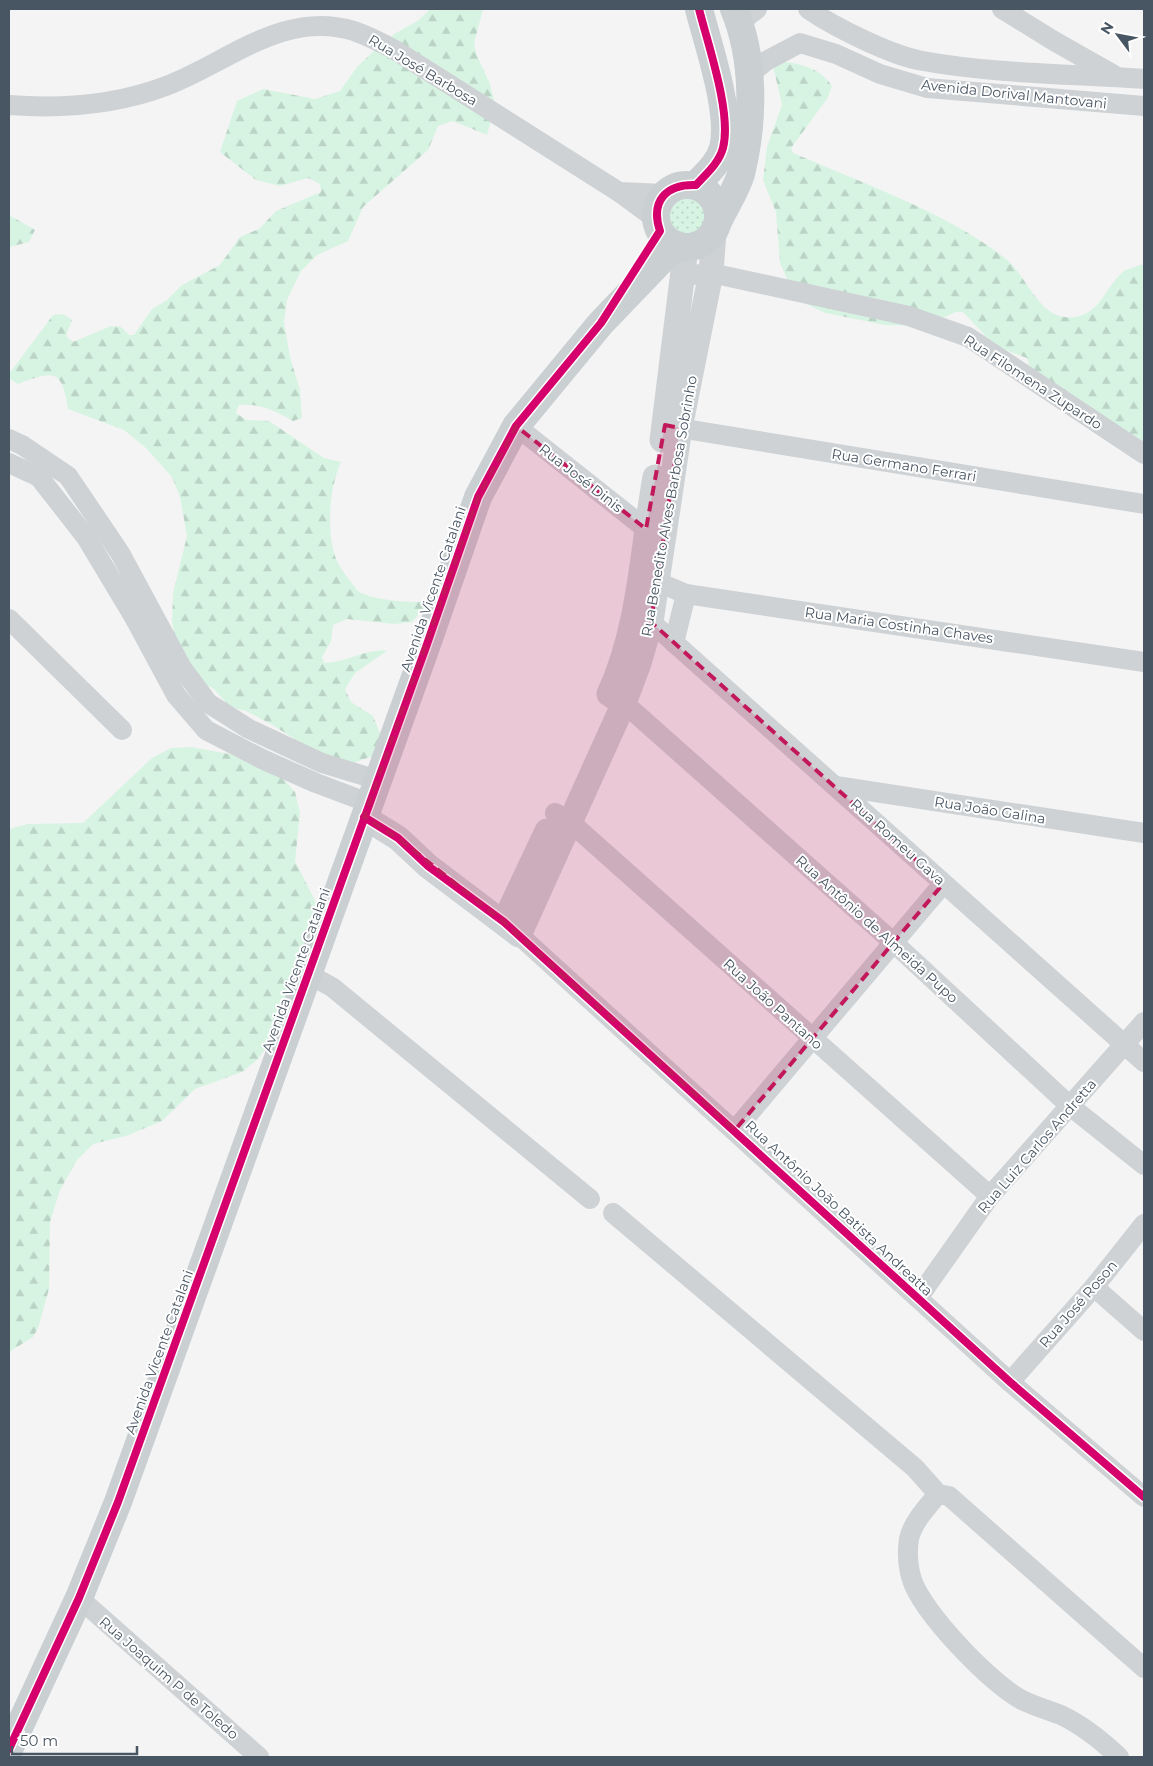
<svg xmlns="http://www.w3.org/2000/svg" width="1153" height="1766" font-family="Montserrat,sans-serif">
<style>
.grass{fill:url(#grass-dots)}
.forest{fill:url(#forest-firs)}
.lines{fill:none;stroke-linecap:round;stroke-linejoin:round}
.minor{stroke:#cfd2d5;stroke-width:20}
.tertiary{stroke:#cfd2d5;stroke-width:25}
.primary{stroke:#cacfd2;stroke-width:28}
.cycleway-casing{stroke:#fff;stroke-width:11}
.cycleway{stroke:#d6006c;stroke-width:8}
.marked{fill:#c2185b;fill-opacity:0.2;stroke:#c2185b;stroke-width:4;stroke-dasharray:10 6;stroke-linejoin:round}
.labels{text-anchor:middle;stroke-width:4;stroke-linejoin:round;paint-order:stroke}
.street-label{font-size:14px;fill:#485562;stroke:#fff}
</style>
<defs>
<pattern id="grass-dots" width="8" height="8" patternUnits="userSpaceOnUse" patternTransform="scale(1.25)"><rect width="8" height="8" fill="#d7f4e3"/><path d="M2 2h.1M6 6h.1" fill="none" stroke="#bad3c5" stroke-width="1.8" stroke-linecap="round"/></pattern>
<pattern id="forest-firs" width="22" height="20" patternUnits="userSpaceOnUse" patternTransform="scale(1.25)"><rect width="22" height="20" fill="#d7f4e3"/><path d="M5 1l3.5 6h-7zM16 11l3.5 6h-7z" fill="#bad3c5"/></pattern>
</defs>
<rect width="100%" height="100%" fill="#f4f4f4"/>
<circle class="grass" cx="688" cy="216" r="19"/>
<g class="forest">
<path d="M430,9H483L474,43L477,56L490,84L495,105L487,135L453,121L438,126L428,150L363,207L348,241L317,255L301,271L287,300L284,322L290,357L300,390L302,418L293,421C275,411 260,403 239,405L236,413L246,420L269,421L324,458L341,462C330,486 327,524 333,549C335,561 344,573 351,582C354,586 357,591 361,593C380,601 405,602 425,602L424,608L412,622L394,624L347,619L333,625L331,641L322,657L324,663C347,663 365,648 387,651L355,673L345,689L351,702L373,716L380,733L379,746L373,756L353,763L326,759L271,724L246,711L230,707L214,689L191,677L178,650L172,623L173,593L187,536L180,497L172,477L146,448L124,430L68,409C62,368 53,371 18,384L9,378V374L53,315L63,314L72,320L66,336L73,342L111,326L121,327L129,335H134L152,309L167,300L182,285L220,265L240,237L259,229L276,211L321,192L320,184L308,178L280,186L256,180L220,152L237,101L263,89L315,99L340,91L357,67L376,49L396,33L419,20Z"/>
<path d="M772,61C795,62 819,66 832,86L827,99L791,148L793,153C860,182 950,214 1006,259C1029,278 1039,322 1075,317C1101,313 1105,287 1123,272C1129,268 1138,266 1144,264V457L1033,377L1027,358L995,346L963,312H956L924,326L885,325L825,313L796,299L780,263L776,212L763,180L767,147L782,105Z"/>
<polygon points="9,215 35,230 29,242 9,247"/>
<polygon points="192,747 229,754 254,762 284,780 295,792 300,813 295,861 316,903 319,928 274,1037 258,1059 242,1072 195,1089 162,1121 126,1136 93,1144 77,1160 60,1190 50,1222 49,1289 38,1328 33,1337 9,1352 9,829 28,824 83,823 152,758 171,748"/>
</g>
<g class="lines">
<g class="minor">
<path d="M808,9C834,27 892,56 923,61C995,74 1071,74 1144,79"/>
<polyline points="1002,9 1054,41 1114,75"/>
<polyline points="739,23 757,9"/>
<polyline points="750,74 766,61 800,43 836,54 880,74 927,88 1144,106"/>
<path d="M9,105C62,109 116,105 166,86C227,63 284,9 354,31C368,36 382,43 395,50L619,192L657,220"/>
<polyline points="619,192 665,194"/>
<polyline points="682,276 711,273 909,316 968,337 1144,454"/>
<polyline points="516,426 646,529"/>
<polyline points="667,426 1144,504"/>
<polyline points="9,439 22,445 68,476 120,553 182,668 208,703 249,729 322,763 378,780"/>
<polyline points="9,463 39,477 86,537 134,617 176,695 206,730 262,759 316,783 369,803"/>
<polyline points="655,581 686,594 1144,662"/>
<polyline points="640,618 651,622 1144,1062"/>
<polyline points="9,619 122,730"/>
<polyline points="674,643 686,594"/>
<polyline points="612,699 624,703 894,943 1070,1106 1144,1165"/>
<polyline points="836,786 1144,833"/>
<polyline points="555,813 569,821 990,1196"/>
<polyline points="519,935 1010,1382 1144,1497"/>
<polyline points="308,974 332,987 590,1199"/>
<polyline points="735,1130 943,884"/>
<polyline points="613,1213 915,1468 938,1494"/>
<polyline points="1094,1287 1144,1331"/>
<polyline points="918,1298 990,1196 1144,1022"/>
<polyline points="1010,1382 1094,1287 1144,1224"/>
<polyline points="79,1598 259,1757"/>
<path d="M1119,1757C1101,1740 1084,1726 1061,1715C1048,1710 1034,1706 1022,1700C991,1684 923,1613 912,1580C908,1567 907,1552 909,1539C912,1523 928,1506 938,1494L949,1496L1144,1668"/>
</g>
<g class="tertiary">
<polyline points="662,440 686,247"/>
<path d="M609,694C640,627 642,549 655,477"/>
<polyline points="364,817 398,838 428,866 519,935 624,703 639,663 651,622 680,428 711,273 714,232"/>
<polyline points="504,922 547,831"/>
</g>
<g class="primary">
<path d="M696,185C706,174 719,163 723,148C732,113 708,45 699,9"/>
<circle cx="687" cy="216" r="31"/>
<path d="M718,222C725,207 736,190 741,174C754,120 755,60 734,9"/>
<polyline points="9,1749 79,1598 118,1502 426,647 478,497 516,426 601,323 676,245"/>
</g>
<defs>
<g id="cycleway">
<polyline points="364,817 398,838 428,866 504,922 1010,1382 1144,1497"/>
<path d="M9,1749L79,1598L118,1502L426,647L478,497L516,426L601,323L660,231C650,201 666,184 696,185C706,174 719,163 723,148C732,113 708,45 699,9"/>
</g>
</defs>
<use href="#cycleway" class="cycleway-casing"/>
<use href="#cycleway" class="cycleway"/>
</g>
<path class="marked" d="M665,425L680,428L651,622L943,884L735,1130L504,922L398,838L364,817L478,497L516,426L646,529Z"/>
<g class="labels">
<g class="street-label">
<text transform="translate(423 70) rotate(31)" y="5">Rua José Barbosa</text>
<text transform="translate(1014 94) rotate(6)" y="5">Avenida Dorival Mantovani</text>
<text transform="translate(1033 382) rotate(33)" y="5">Rua Filomena Zupardo</text>
<text transform="translate(904 465) rotate(9)" y="5">Rua Germano Ferrari</text>
<text transform="translate(581 478) rotate(38)" y="5">Rua José Dinis</text>
<text transform="translate(669 506) rotate(-80)" y="5">Rua Benedito Alves Barbosa Sobrinho</text>
<text transform="translate(433 589) rotate(-71)" y="5">Avenida Vicente Catalani</text>
<text transform="translate(899 625) rotate(8)" y="5">Rua Maria Costinha Chaves</text>
<text transform="translate(990 810) rotate(9)" y="5">Rua João Galina</text>
<text transform="translate(898 842) rotate(42)" y="5">Rua Romeu Gava</text>
<text transform="translate(877 929) rotate(42)" y="5">Rua Antônio de Almeida Pupo</text>
<text transform="translate(296 970) rotate(-70)" y="5">Avenida Vicente Catalani</text>
<text transform="translate(773 1004) rotate(42)" y="5">Rua João Pantano</text>
<text transform="translate(1037 1146) rotate(-49)" y="5">Rua Luiz Carlos Andretta</text>
<text transform="translate(839 1208) rotate(43)" y="5">Rua Antônio João Batista Andreatta</text>
<text transform="translate(1078 1304) rotate(-49)" y="5">Rua José Roson</text>
<text transform="translate(159 1352) rotate(-70)" y="5">Avenida Vicente Catalani</text>
<text transform="translate(169 1678) rotate(41)" y="5">Rua Joaquim P de Toledo</text>
</g>
</g>
<rect width="1153" height="1766" fill="none" stroke="#485562" stroke-width="20"/>
<g transform="translate(1118 35) rotate(302)" stroke="#ffffff" stroke-width="4" paint-order="stroke">
<path d="M0-4L9 19L0 12L-9 19Z" fill="#485562"/>
<text y="-8" font-size="14" font-weight="bold" text-anchor="middle" fill="#485562">N</text>
</g>
<path d="M12 1746v8h125v-8" fill="none" stroke="#485562" stroke-width="2.5"/>
<text x="20" y="1746" font-size="15" fill="#485562" stroke="#ffffff" stroke-width="4" paint-order="stroke">50 m</text>
</svg>
